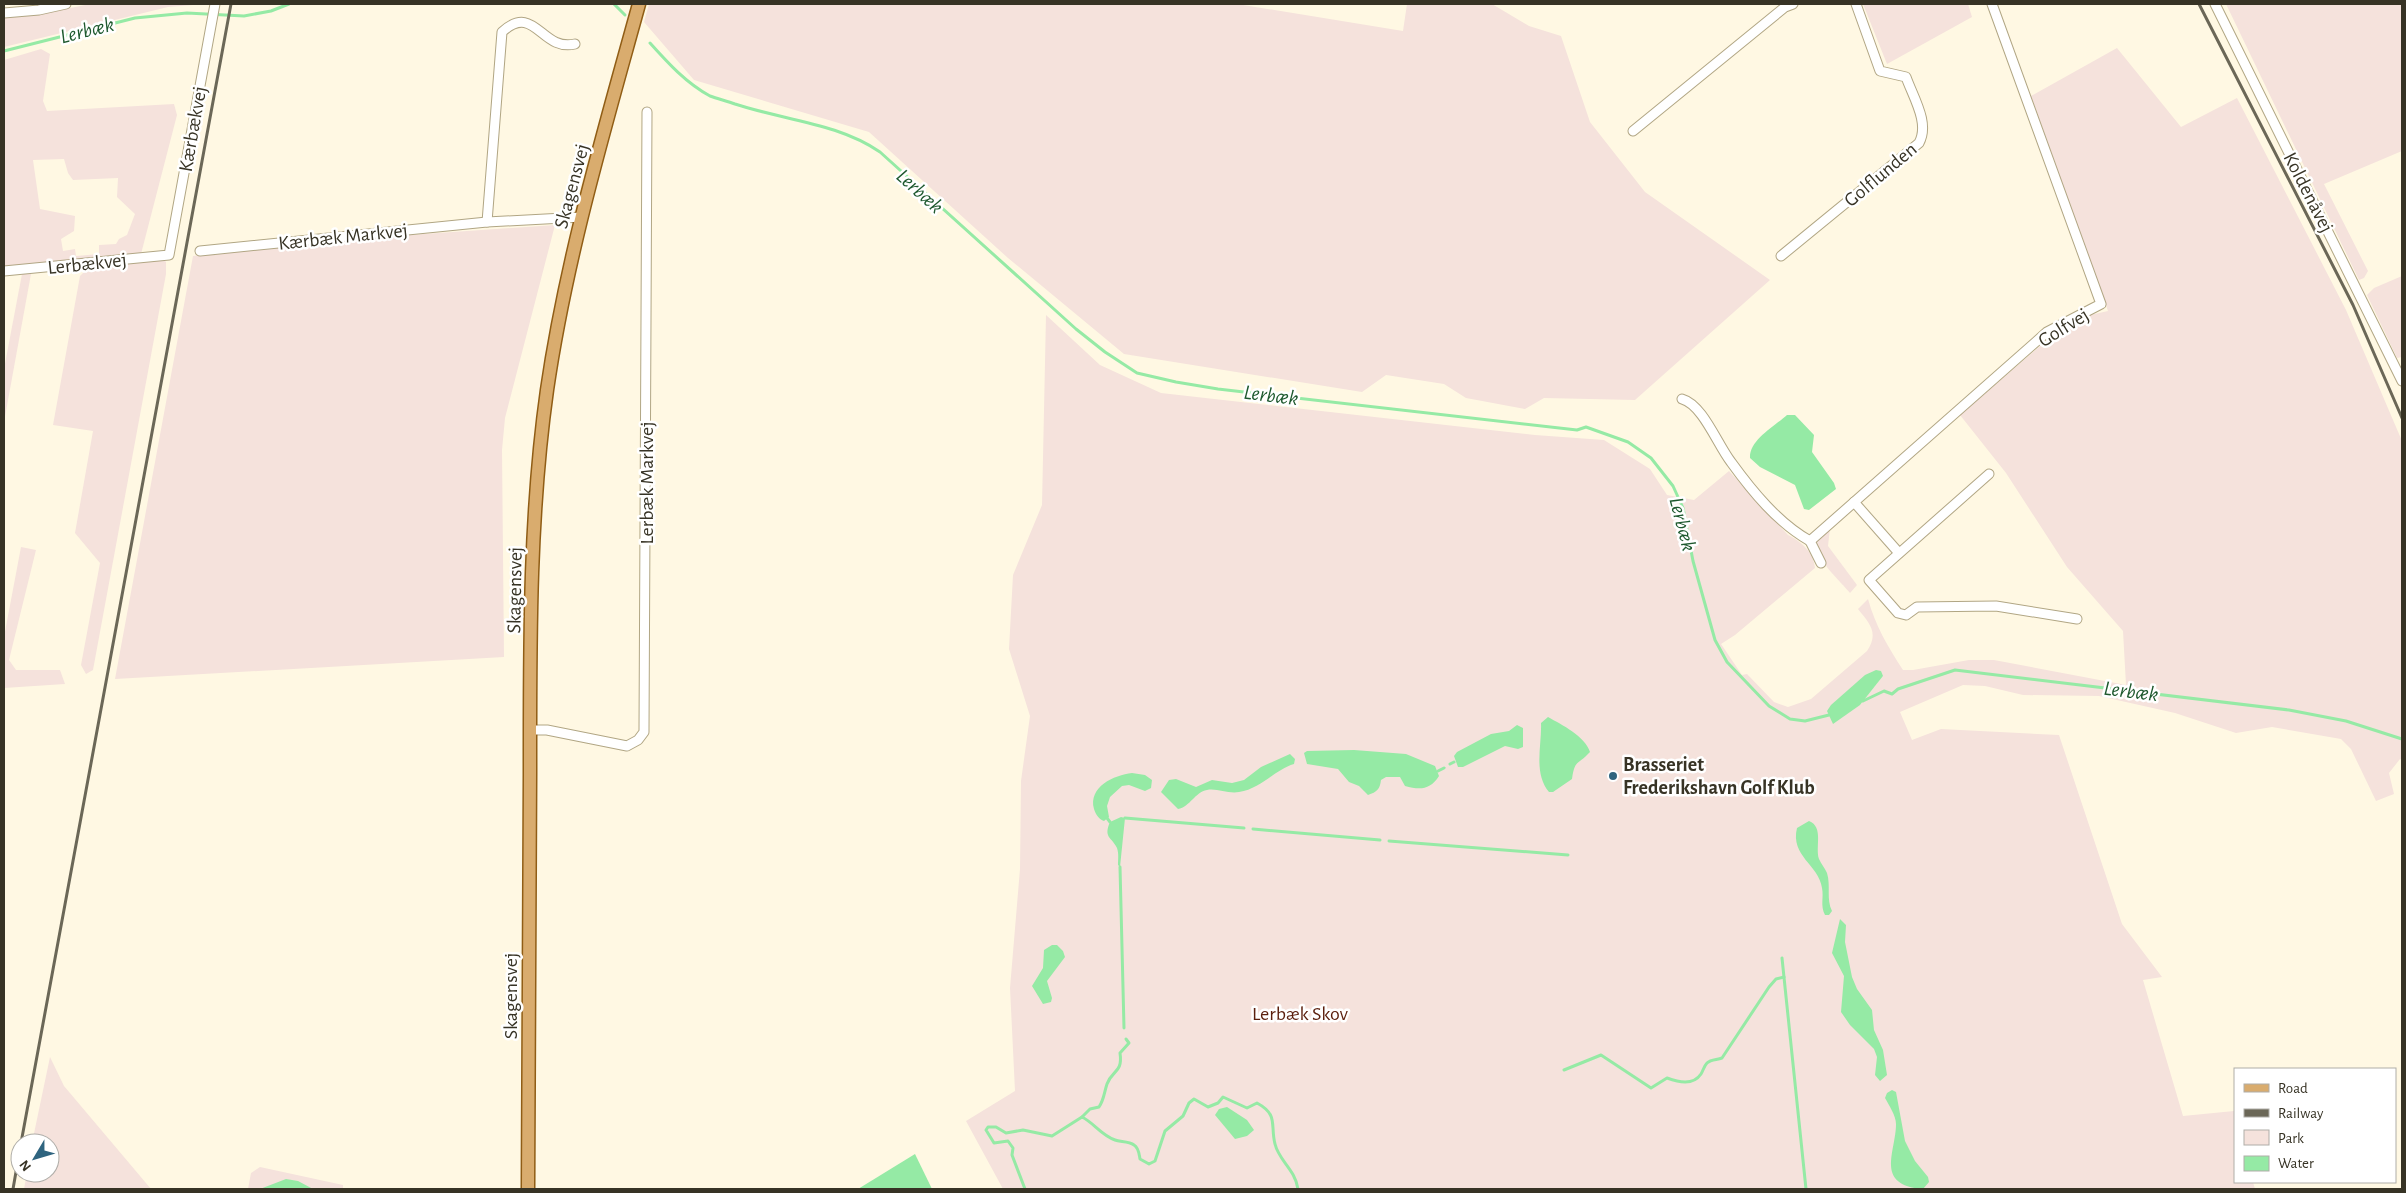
<svg xmlns="http://www.w3.org/2000/svg" width="2406" height="1193" font-family="'Alegreya Sans',sans-serif">
<style>
.green{fill:#f5e2dc;fill-rule:evenodd}
.water{fill:#95eaa5}
.lines{fill:none;stroke-linecap:round;stroke-linejoin:round}
.stream{stroke:#95eaa5;stroke-width:3}
.street-casing{stroke:#b1a684;stroke-width:11}
.primary-casing{stroke:#905d15;stroke-width:15}
.street{stroke:#fff;stroke-width:9}
.primary{stroke:#d9ac6e;stroke-width:12}
.rail{stroke:#6b6757;stroke-width:3}
.poi-dot{fill:#2f647f;stroke:#fff;stroke-width:2}
.labels{text-anchor:middle;stroke-width:5;stroke-linejoin:round;paint-order:stroke}
.street-label{font-size:20px;fill:#373325;stroke:#fff}
.poi-label{font-size:20px;font-weight:bold;fill:#373325;stroke:#fff;text-anchor:start}
.park-label{font-size:20px;fill:#5b1f0d;stroke:#fff}
.water-label{font-size:21px;font-style:italic;fill:#1e592e;stroke:#fff}
</style>
<rect width="100%" height="100%" fill="#fff8e3"/>
<g class="green">
<polygon points="90,4 206,4 168,7 4,47 4,17 41,14"/>
<polygon points="649,4 1237,4 1403,31 1407,4 1492,4 1529,26 1561,36 1590,122 1645,192 1770,280 1635,400 1544,398 1525,409 1466,398 1444,384 1386,375 1362,392 1124,354 1008,258 869,132 694,80 644,22"/>
<polygon points="1863,4 1968,4 1972,17 1887,64"/>
<polygon points="2226,4 2402,4 2402,151 2324,184 2368,271 2364,278 2359,280"/>
<path d="M2117,48L2181,127L2237,98L2346,310L2402,441V760L2400,759L2389,773L2394,794L2376,801L2351,749L2341,739L2272,727L2236,733L2175,713L2099,696L2023,695L1985,686L1963,685L1900,712L1912,740L1941,729L2059,735L2122,924L2162,977L2143,980L2183,1116L2234,1111L2235,1182H2253L2255,1189H1003L966,1121L1015,1091L1010,988L1020,869L1021,781L1030,716L1009,649L1013,575L1042,505L1046,315L1100,365L1161,393L1535,435L1604,440L1650,469L1667,495L1694,500L1729,471L1788,535C1802,542 1814,553 1815,568L1735,635L1721,644L1742,675L1747,674L1774,702L1788,707L1811,699L1867,651C1879,633 1870,624 1858,609L1868,599C1875,625 1888,647 1903,670H1913L1969,660H1994L2126,685L2123,631L2067,567L2006,473L1960,415L2061,328L2090,315L2108,311L2031,96ZM1865,675L1883,676L1860,705Z"/>
<path d="M41,49L50,54L43,101L47,111L174,104L177,115L141,254L4,268V60ZM64,159L68,173L73,180L118,178L117,197L135,214L127,235L119,239L116,244L99,245V254L76,256L75,249L63,251L61,239L74,231L75,216L40,209L33,160Z"/>
<polygon points="555,225 505,418 502,450 504,657 115,679 193,256 309,242"/>
<polygon points="163,259 166,262 166,274 93,670 86,674 81,665 100,563 75,533 93,431 53,425 80,276 88,268"/>
<polygon points="22,274 31,274 4,422 4,369"/>
<polygon points="2402,276 2402,357 2397,358 2367,295 2374,288"/>
<path d="M1830,528L1828,546L1857,585L1850,593C1841,582 1818,561 1816,547C1815,539 1825,533 1830,528Z"/>
<polygon points="21,547 36,550 9,660 16,670 60,670 65,684 4,688 4,637"/>
<polygon points="50,1057 64,1086 151,1189 24,1189 27,1173 50,1173 50,1143 32,1143"/>
<polygon points="260,1167 343,1185 343,1189 248,1189 251,1173"/>
</g>
<g class="water">
<path d="M1787,415H1795L1814,435L1812,452L1834,483L1836,489L1809,510L1804,509L1795,485L1760,467L1750,458C1749,440 1775,426 1787,415Z"/>
<polygon points="1876,670 1881,671 1883,676 1860,705 1833,724 1827,711 1831,705 1865,675"/>
<path d="M1548,717C1562,725 1585,736 1590,752C1577,766 1575,759 1572,779L1553,792H1549C1533,773 1542,745 1541,723Z"/>
<polygon points="1517,725 1523,728 1523,747 1518,749 1505,746 1463,767 1458,767 1454,756 1457,752 1491,734 1509,731"/>
<path d="M1354,750L1406,754L1435,766L1439,776C1430,790 1420,790 1405,786L1400,777H1386L1381,780C1380,789 1377,792 1368,795L1359,786L1349,782L1338,769L1307,764L1304,753L1307,751Z"/>
<path d="M1290,754L1295,759L1294,764C1274,770 1261,789 1239,792C1228,794 1217,788 1207,790C1195,792 1190,807 1178,809L1161,792L1169,780L1176,779L1196,787L1212,780L1232,783L1244,780L1261,767Z"/>
<path d="M1132,773L1145,775L1152,780L1151,788L1145,791L1129,785L1122,786L1110,797L1107,806L1109,817L1104,821C1099,819 1096,815 1094,809C1088,787 1114,775 1132,773Z"/>
<path d="M1121,817L1125,818L1120,867L1118,865C1118,860 1119,854 1117,848C1112,837 1103,838 1110,822Z"/>
<path d="M1809,821C1824,827 1815,847 1819,859C1821,864 1825,868 1827,873C1831,886 1826,899 1832,911L1829,915H1825C1820,905 1824,898 1822,888C1819,865 1790,856 1797,828Z"/>
<polygon points="1840,919 1846,925 1845,942 1852,977 1857,989 1872,1010 1874,1030 1883,1050 1887,1075 1880,1081 1875,1075 1877,1057 1874,1049 1850,1025 1841,1012 1844,976 1832,953"/>
<polygon points="1052,945 1057,945 1063,951 1065,957 1047,981 1052,998 1051,1002 1043,1004 1032,986 1043,968 1044,950"/>
<path d="M1892,1090L1896,1092L1905,1141L1915,1161L1928,1177L1929,1182L1923,1189C1874,1185 1896,1152 1896,1124C1896,1116 1889,1105 1885,1098L1887,1093Z"/>
<polygon points="1227,1107 1247,1120 1254,1130 1247,1136 1235,1139 1215,1115 1219,1109"/>
<polygon points="915,1154 932,1189 858,1189"/>
<polygon points="286,1179 298,1181 313,1189 260,1189"/>
</g>
<g class="lines">
<g class="stream">
<polyline points="614,4 625,15"/>
<path d="M650,43C668,63 686,83 710,96C718,99 727,101 735,104C783,120 838,123 880,152L1076,329L1105,352L1137,373L1176,382L1218,389L1577,430L1586,427L1628,442L1651,458L1673,486L1683,508L1693,561L1715,640L1727,662L1769,706L1790,719L1805,721L1829,715"/>
<polyline points="4,51 135,18 187,13 244,16 271,11 289,4"/>
<polyline points="1863,701 1884,691 1892,694 1898,689 1955,670 2289,710 2346,721 2402,739"/>
<polyline points="1450,764 1454,762"/>
<polyline points="1438,771 1444,768"/>
<polyline points="1107,818 1110,822"/>
<polyline points="1125,818 1244,828"/>
<polyline points="1253,829 1380,840"/>
<polyline points="1389,841 1568,855"/>
<polyline points="1120,867 1124,1028"/>
<polyline points="1782,958 1806,1189"/>
<path d="M1564,1070L1601,1055L1651,1088L1667,1078C1678,1082 1693,1086 1701,1074C1703,1071 1704,1066 1707,1063C1711,1059 1717,1060 1722,1058L1769,987L1776,979L1784,977"/>
<path d="M1082,1117L1090,1109L1099,1107C1104,1100 1104,1093 1107,1084C1112,1070 1123,1073 1120,1053L1129,1043L1126,1039"/>
<path d="M1025,1189L1012,1155L1013,1148L1008,1141L994,1143L986,1130L988,1127H996L1006,1133L1023,1130L1052,1136L1082,1117C1094,1123 1101,1135 1115,1140C1120,1142 1129,1141 1134,1145C1139,1148 1139,1154 1140,1159L1149,1164L1155,1161L1165,1131L1183,1116L1189,1103L1194,1099L1208,1107L1218,1103L1223,1097L1247,1108L1257,1103C1279,1115 1270,1125 1275,1144C1279,1161 1295,1169 1298,1189"/>
</g>
<defs>
<g id="street">
<polyline points="2215,4 2402,381"/>
<polyline points="4,13 39,10 66,4"/>
<polyline points="1633,131 1785,7 1793,4"/>
<path d="M487,222L502,32C535,2 541,52 575,44"/>
<polyline points="200,251 487,222 582,217"/>
<path d="M1781,256L1919,143C1930,123 1913,97 1906,77L1880,71L1856,4"/>
<polyline points="4,271 169,255 215,4"/>
<path d="M1682,399C1703,405 1717,444 1731,462C1752,491 1778,523 1810,541"/>
<polyline points="1989,474 1869,580 1898,613 1906,615 1917,607 1996,606 2077,619"/>
<polyline points="1854,502 1899,553"/>
<polyline points="1821,563 1810,541 2047,332 2101,304 1992,4"/>
<polyline points="530,730 547,730 627,746 638,740 644,732 647,112"/>
</g>
<path id="primary" d="M528,1189C529,1051 530,913 530,774C530,646 529,517 547,390C566,259 604,131 639,4"/>
</defs>
<use href="#street" class="street-casing"/>
<use href="#primary" class="primary-casing"/>
<use href="#street" class="street"/>
<use href="#primary" class="primary"/>
<g class="rail">
<polyline points="2199,4 2353,305 2402,418"/>
<polyline points="21,1143 231,4"/>
<polyline points="13,1189 20,1149"/>
</g>
</g>
<circle class="poi-dot" cx="1613" cy="776" r="5"/>
<g class="labels">
<g class="street-label">
<text transform="translate(192 129) rotate(-80)" y="7">Kærbækvej</text>
<text transform="translate(1880 174) rotate(-40)" y="7">Golflunden</text>
<text transform="translate(571 186) rotate(-75)" y="7">Skagensvej</text>
<text transform="translate(2309 192) rotate(63)" y="7">Koldenåvej</text>
<text transform="translate(343 236) rotate(-6)" y="7">Kærbæk Markvej</text>
<text transform="translate(87 263) rotate(-6)" y="7">Lerbækvej</text>
<text transform="translate(2063 327) rotate(-32)" y="7">Golfvej</text>
<text transform="translate(646 483) rotate(-90)" y="7">Lerbæk Markvej</text>
<text transform="translate(514 590) rotate(-89)" y="7">Skagensvej</text>
<text transform="translate(510 996) rotate(-90)" y="7">Skagensvej</text>
</g>
<g class="poi-label">
<text x="1623" y="771">Brasseriet<tspan x="1623" dy="23">Frederikshavn Golf Klub</tspan></text>
</g>
<g class="park-label">
<text x="1300" y="1020">Lerbæk Skov</text>
</g>
<g class="water-label">
<text transform="translate(87 30) rotate(-14)" y="7">Lerbæk</text>
<text transform="translate(920 191) rotate(42)" y="7">Lerbæk</text>
<text transform="translate(1271 395) rotate(7)" y="7">Lerbæk</text>
<text transform="translate(1683 524) rotate(75)" y="7">Lerbæk</text>
<text transform="translate(2131 691) rotate(7)" y="7">Lerbæk</text>
</g>
</g>
<rect width="2406" height="1193" fill="none" stroke="#373325" stroke-width="10"/>
<rect x="2234" y="1068" width="162" height="115" fill="#ffffff" stroke="#afada8"/>
<rect x="2244" y="1084" width="25" height="8" fill="#d9ac6e" stroke="#afada8"/>
<text x="2278" y="1093" font-size="15" fill="#373325">Road</text>
<rect x="2244" y="1109" width="25" height="8" fill="#6b6757" stroke="#afada8"/>
<text x="2278" y="1118" font-size="15" fill="#373325">Railway</text>
<rect x="2244" y="1130" width="25" height="15" fill="#f5e2dc" stroke="#afada8"/>
<text x="2278" y="1143" font-size="15" fill="#373325">Park</text>
<rect x="2244" y="1156" width="25" height="15" fill="#95eaa5" stroke="#afada8"/>
<text x="2278" y="1168" font-size="15" fill="#373325">Water</text>
<g transform="translate(35 1158) rotate(232)"><circle r="24" fill="#ffffff" stroke="#afada8"/>
<path d="M0-4L9 19L0 12L-9 19Z" fill="#2f647f"/>
<text y="-8" font-size="14" font-weight="bold" text-anchor="middle" fill="#373325">N</text>
</g>
</svg>
